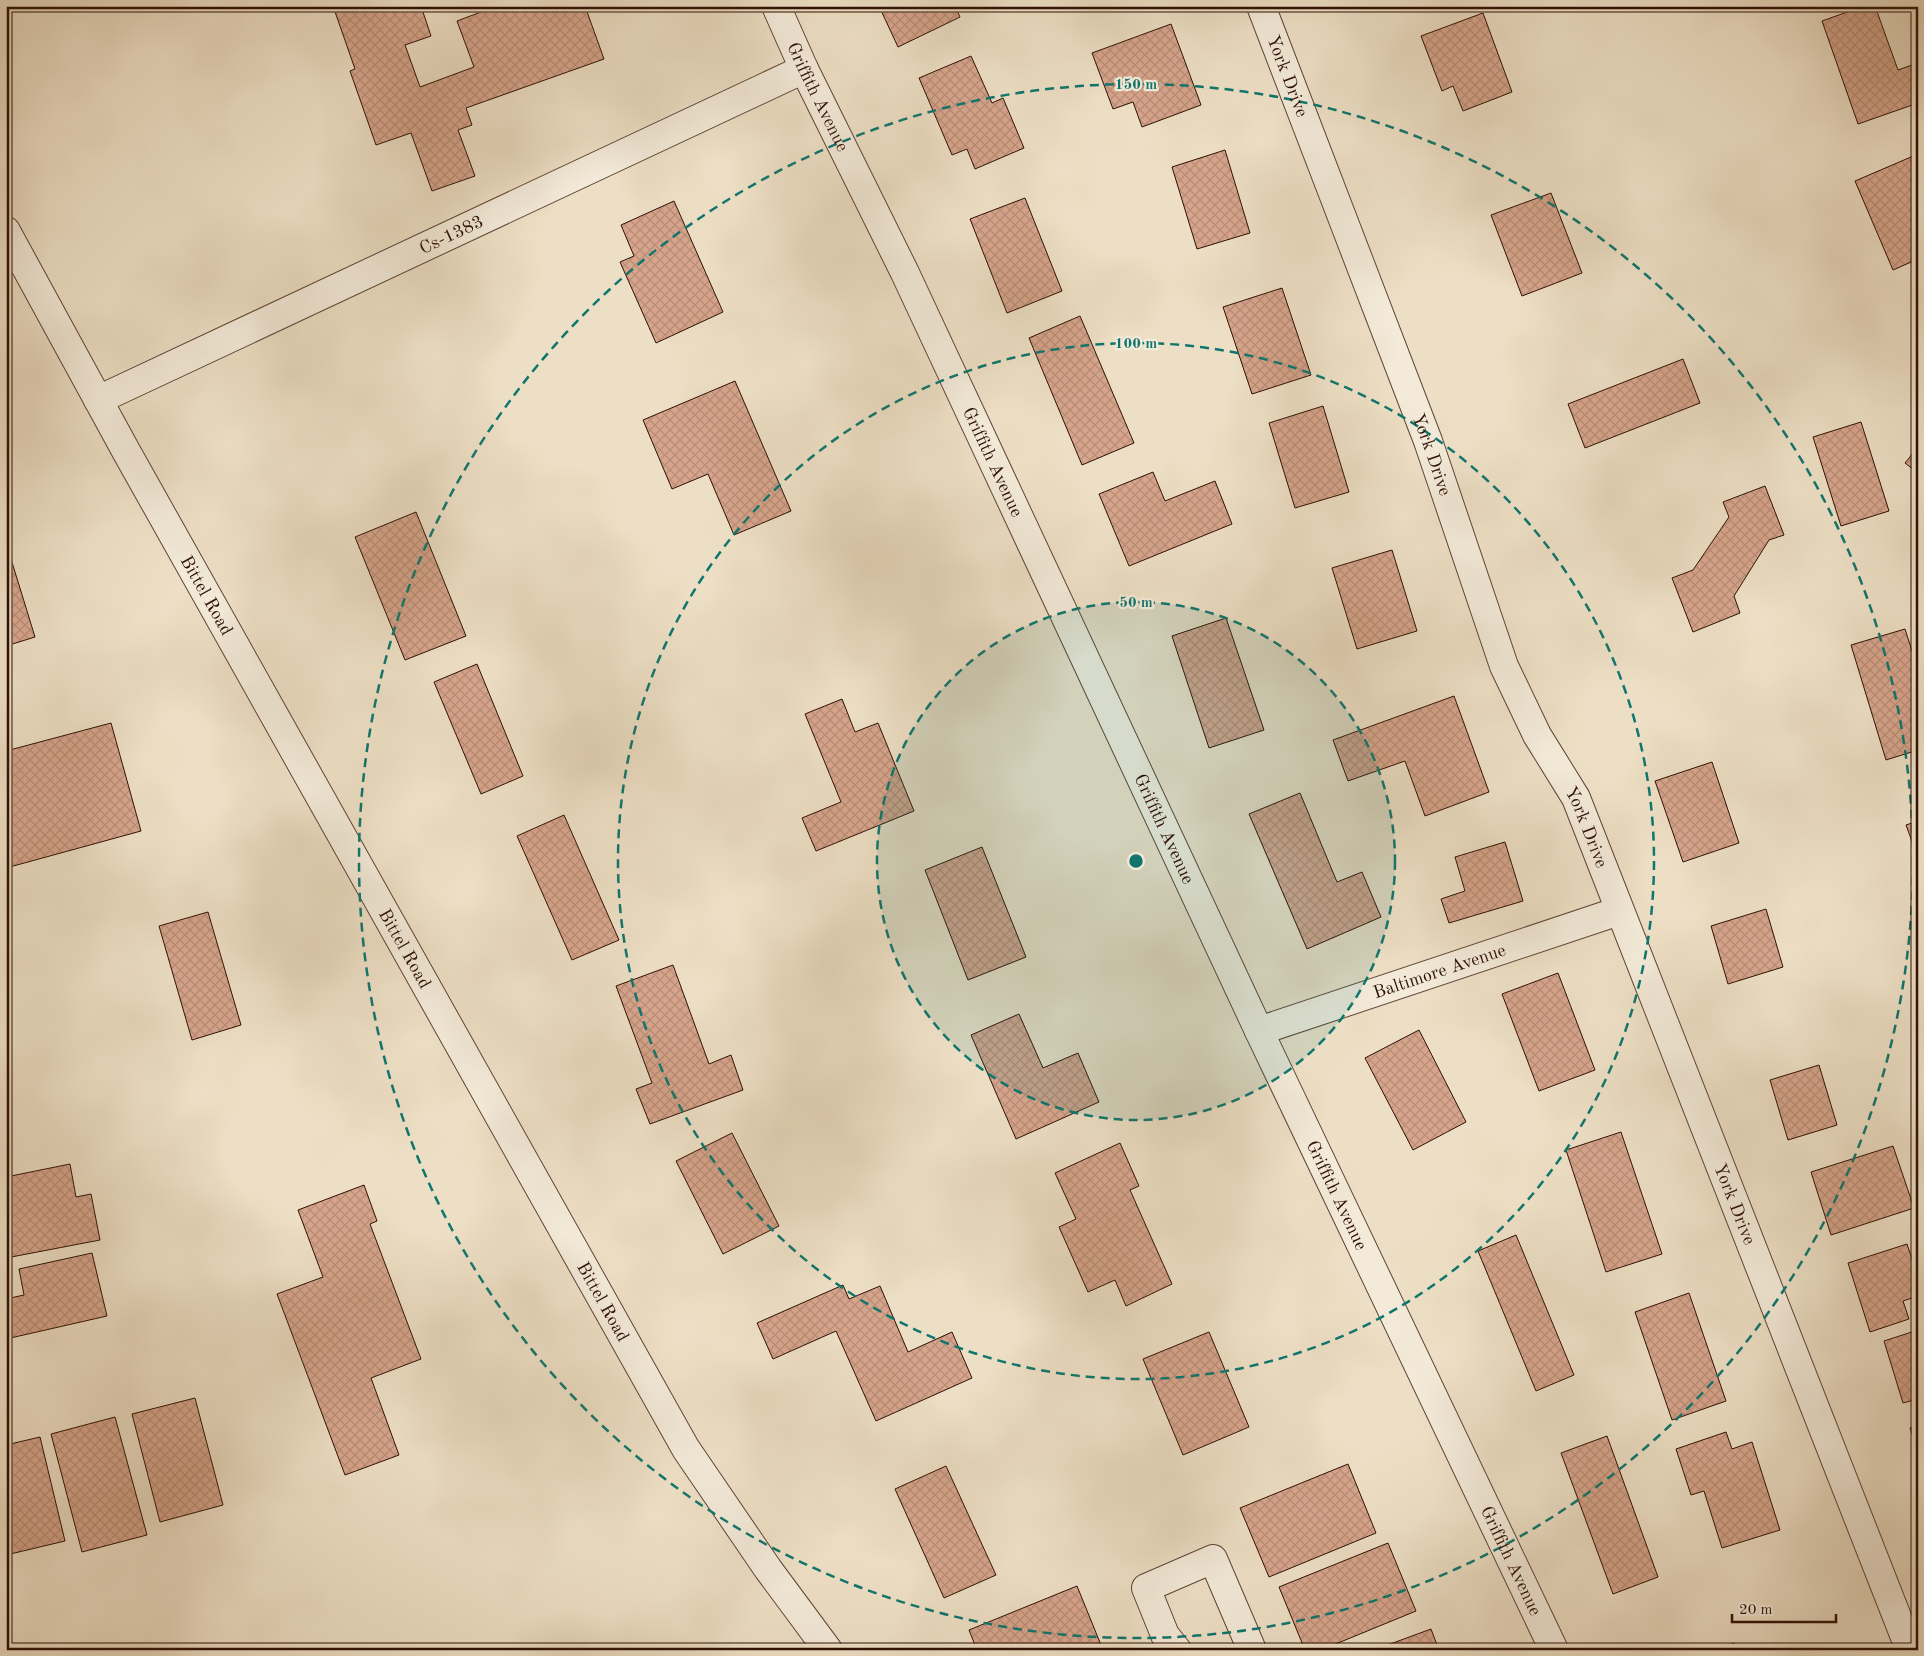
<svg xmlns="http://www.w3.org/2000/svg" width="1924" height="1656" font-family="'Old Standard TT',serif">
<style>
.building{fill:url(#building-cross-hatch);stroke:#2e1005}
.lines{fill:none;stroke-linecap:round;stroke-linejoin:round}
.minor-casing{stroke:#5e4435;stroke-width:30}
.minor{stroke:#f3ead9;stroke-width:28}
.ring{fill:none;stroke:#0f766e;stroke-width:2.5;stroke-dasharray:9 6}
.labels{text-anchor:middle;stroke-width:4.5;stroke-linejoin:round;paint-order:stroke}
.street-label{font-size:18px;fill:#2e1005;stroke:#f3ead9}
.centre{fill:#0f766e;stroke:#f3ead9;stroke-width:2.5}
.ring-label{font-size:15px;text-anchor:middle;font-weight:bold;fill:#0f766e;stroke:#f3ead9;stroke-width:4.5;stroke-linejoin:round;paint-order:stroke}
</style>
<defs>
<pattern id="building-cross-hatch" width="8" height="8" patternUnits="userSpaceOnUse" patternTransform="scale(1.25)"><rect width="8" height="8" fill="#d7a58c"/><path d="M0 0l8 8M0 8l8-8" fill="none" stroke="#b98d77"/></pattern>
</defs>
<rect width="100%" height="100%" fill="#eddfc5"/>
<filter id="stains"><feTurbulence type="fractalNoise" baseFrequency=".004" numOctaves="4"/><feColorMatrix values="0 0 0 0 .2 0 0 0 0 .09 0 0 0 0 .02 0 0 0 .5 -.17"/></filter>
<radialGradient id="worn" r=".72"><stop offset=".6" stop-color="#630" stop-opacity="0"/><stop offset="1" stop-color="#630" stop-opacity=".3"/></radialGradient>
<g class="building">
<polygon points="333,6 421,6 431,36 405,45 420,87 474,67 457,21 497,6 585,6 604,59 466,108 472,125 458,130 475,176 432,191 411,133 376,145 350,71 355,69"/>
<polygon points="879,6 955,6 960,17 898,47"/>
<polygon points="1864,6 1875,6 1898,70 1912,65 1918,83 1918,103 1858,124 1822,21"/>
<polygon points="1483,13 1512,92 1463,111 1453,86 1442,91 1421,36"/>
<polygon points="1171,24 1201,105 1142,127 1133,102 1113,109 1092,53"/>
<polygon points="971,56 992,103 1003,98 1024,148 975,169 967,149 952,155 919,78"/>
<polygon points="1225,150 1250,233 1197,249 1172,167"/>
<polygon points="1918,154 1918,259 1893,270 1855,181"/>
<polygon points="1551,193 1582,273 1522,296 1491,215"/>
<polygon points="1025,198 1062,291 1007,313 970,219"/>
<polygon points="674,201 723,312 656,343 620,262 634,256 621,225"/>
<polygon points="1282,288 1311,375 1252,394 1223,307"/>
<polygon points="1080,316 1134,443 1082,465 1029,338"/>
<polygon points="1683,359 1700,403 1585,448 1568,404"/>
<polygon points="735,381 791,511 734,535 708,474 672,489 643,420"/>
<polygon points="1323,406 1349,492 1295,508 1269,423"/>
<polygon points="1861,422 1889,511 1841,526 1813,437"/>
<polygon points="1918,447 1918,473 1905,463"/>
<polygon points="1153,472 1165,501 1215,481 1232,524 1129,566 1099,494"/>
<polygon points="1765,486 1784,535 1769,540 1734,596 1740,613 1693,632 1672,578 1693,570 1729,517 1723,502"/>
<polygon points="416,512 466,636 405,660 355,537"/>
<polygon points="7,546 35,637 6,646 6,547"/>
<polygon points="1392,550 1417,631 1357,649 1332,568"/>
<polygon points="1226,618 1264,730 1209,748 1172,636"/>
<polygon points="1905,629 1918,670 1918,750 1886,760 1851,645"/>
<polygon points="477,664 523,776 481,794 434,682"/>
<polygon points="1454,696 1489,792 1425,816 1405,761 1348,781 1333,740"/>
<polygon points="842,699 855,732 878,723 914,811 816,851 802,818 841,802 805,714"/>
<polygon points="111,723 141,831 6,868 6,778 9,777 6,769 6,751"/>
<polygon points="1712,762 1739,843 1683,862 1655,781"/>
<polygon points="1300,793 1337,882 1362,872 1381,917 1307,949 1249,814"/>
<polygon points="564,815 619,940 572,960 517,836"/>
<polygon points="1918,821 1918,858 1906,825"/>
<polygon points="1505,842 1523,901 1449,923 1441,899 1465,891 1455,857"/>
<polygon points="982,847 1026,957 968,980 925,870"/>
<polygon points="1766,909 1783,967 1728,984 1711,926"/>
<polygon points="208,912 241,1025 192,1040 159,926"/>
<polygon points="673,965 709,1064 731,1055 743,1090 650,1124 636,1089 652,1083 616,986"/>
<polygon points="1558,973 1595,1070 1539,1091 1502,994"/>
<polygon points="1019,1014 1043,1068 1078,1053 1099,1102 1016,1139 971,1035"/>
<polygon points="1419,1030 1466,1122 1413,1150 1365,1058"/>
<polygon points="1819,1065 1837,1125 1788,1140 1770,1080"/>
<polygon points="1621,1132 1662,1254 1606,1272 1566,1150"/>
<polygon points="732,1133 779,1226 723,1254 676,1161"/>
<polygon points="1120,1143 1139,1186 1130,1190 1172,1284 1126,1306 1115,1280 1088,1292 1059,1227 1076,1219 1055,1173"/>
<polygon points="1893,1146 1914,1208 1831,1235 1811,1172"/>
<polygon points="70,1164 76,1197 91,1194 100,1240 6,1258 6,1177"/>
<polygon points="364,1185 377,1221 370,1224 421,1359 371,1378 399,1455 345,1475 277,1294 323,1277 298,1210"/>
<polygon points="1516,1235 1574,1375 1536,1391 1478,1251"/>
<polygon points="1907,1244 1918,1277 1918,1296 1903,1301 1909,1319 1870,1332 1848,1263"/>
<polygon points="92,1253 107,1316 6,1339 6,1299 24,1295 19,1269"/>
<polygon points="843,1285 849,1299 880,1286 908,1352 952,1332 972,1378 876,1421 836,1331 773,1359 757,1323"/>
<polygon points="1689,1293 1726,1401 1672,1420 1635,1312"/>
<polygon points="1918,1330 1918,1399 1903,1403 1884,1341"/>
<polygon points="1209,1332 1249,1427 1183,1455 1143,1359"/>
<polygon points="195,1398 223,1505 160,1522 132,1414"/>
<polygon points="115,1417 147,1535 82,1552 51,1434"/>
<polygon points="1918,1425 1918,1452 1910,1428"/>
<polygon points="1726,1432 1732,1449 1752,1442 1780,1530 1722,1548 1704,1491 1691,1495 1676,1449"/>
<polygon points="1607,1436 1658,1577 1613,1594 1561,1453"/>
<polygon points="40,1437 65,1541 6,1555 6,1445"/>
<polygon points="1348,1464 1376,1533 1269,1577 1240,1508"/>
<polygon points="946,1466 996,1575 944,1598 895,1489"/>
<polygon points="1388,1543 1416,1611 1321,1650 1305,1650 1279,1587"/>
<polygon points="1077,1586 1103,1650 977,1650 969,1630"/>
<polygon points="1431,1629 1439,1650 1374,1650"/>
<polygon points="1734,1643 1736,1650 1715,1650"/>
</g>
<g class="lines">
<defs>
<g id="minor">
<path id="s1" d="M776,6L804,69L905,273L1259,1031L1554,1650"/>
<path id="s2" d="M1261,6L1428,441L1504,666L1537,735L1576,798L1910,1650"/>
<path id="s3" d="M6,231L126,451L686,1449L768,1569L828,1650"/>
<path id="s4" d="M98,400L804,69"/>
<path id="s5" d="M1259,1031L1619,911"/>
<polyline points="1177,1650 1165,1635 1146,1588 1213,1559 1252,1650"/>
</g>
</defs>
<use href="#minor" class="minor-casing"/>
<use href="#minor" class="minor"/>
</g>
<circle cx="1136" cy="861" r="259" fill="#0f766e" fill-opacity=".12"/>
<g class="ring">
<circle cx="1136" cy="861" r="259"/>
<circle cx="1136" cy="861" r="518"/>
<circle cx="1136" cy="861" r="777"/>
</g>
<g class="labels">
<g class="street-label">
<text dy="6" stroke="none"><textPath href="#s2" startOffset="75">York Drive</textPath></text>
<text dy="6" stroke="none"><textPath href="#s1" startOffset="100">Griffith Avenue</textPath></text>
<text dy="6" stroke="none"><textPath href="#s4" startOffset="390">Cs-1383</textPath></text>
<text dy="6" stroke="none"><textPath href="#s2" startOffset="480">York Drive</textPath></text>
<text dy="6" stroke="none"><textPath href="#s1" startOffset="505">Griffith Avenue</textPath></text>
<text dy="6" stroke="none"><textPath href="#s3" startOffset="416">Bittel Road</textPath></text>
<text dy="6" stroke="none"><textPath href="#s1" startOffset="910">Griffith Avenue</textPath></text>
<text dy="6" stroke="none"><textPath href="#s2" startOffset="885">York Drive</textPath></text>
<text dy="6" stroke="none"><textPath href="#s3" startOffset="821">Bittel Road</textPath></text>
<text dy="6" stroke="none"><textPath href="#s5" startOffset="190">Baltimore Avenue</textPath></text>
<text dy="6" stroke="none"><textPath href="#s1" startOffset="1315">Griffith Avenue</textPath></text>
<text dy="6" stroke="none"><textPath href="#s2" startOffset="1290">York Drive</textPath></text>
<text dy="6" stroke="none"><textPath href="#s3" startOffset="1226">Bittel Road</textPath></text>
<text dy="6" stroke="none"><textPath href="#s1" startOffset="1720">Griffith Avenue</textPath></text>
</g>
</g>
<circle cx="1136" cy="861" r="8" class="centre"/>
<g class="ring-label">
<text x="1136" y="89">150 m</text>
<text x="1136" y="348">100 m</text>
<text x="1136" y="607">50 m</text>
</g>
<rect width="1924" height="1656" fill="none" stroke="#eddfc5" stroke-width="25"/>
<rect x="8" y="8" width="1909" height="1641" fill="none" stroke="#2e1005" stroke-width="2.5"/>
<rect x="12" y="12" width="1899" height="1631" fill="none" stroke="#2e1005"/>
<path d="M1732 1614v8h104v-8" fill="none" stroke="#2e1005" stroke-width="2.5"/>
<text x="1739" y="1614" font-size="15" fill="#2e1005" stroke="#f3ead9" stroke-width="4" paint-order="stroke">20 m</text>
<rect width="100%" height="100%" filter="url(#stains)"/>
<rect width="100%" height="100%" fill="url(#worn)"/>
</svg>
